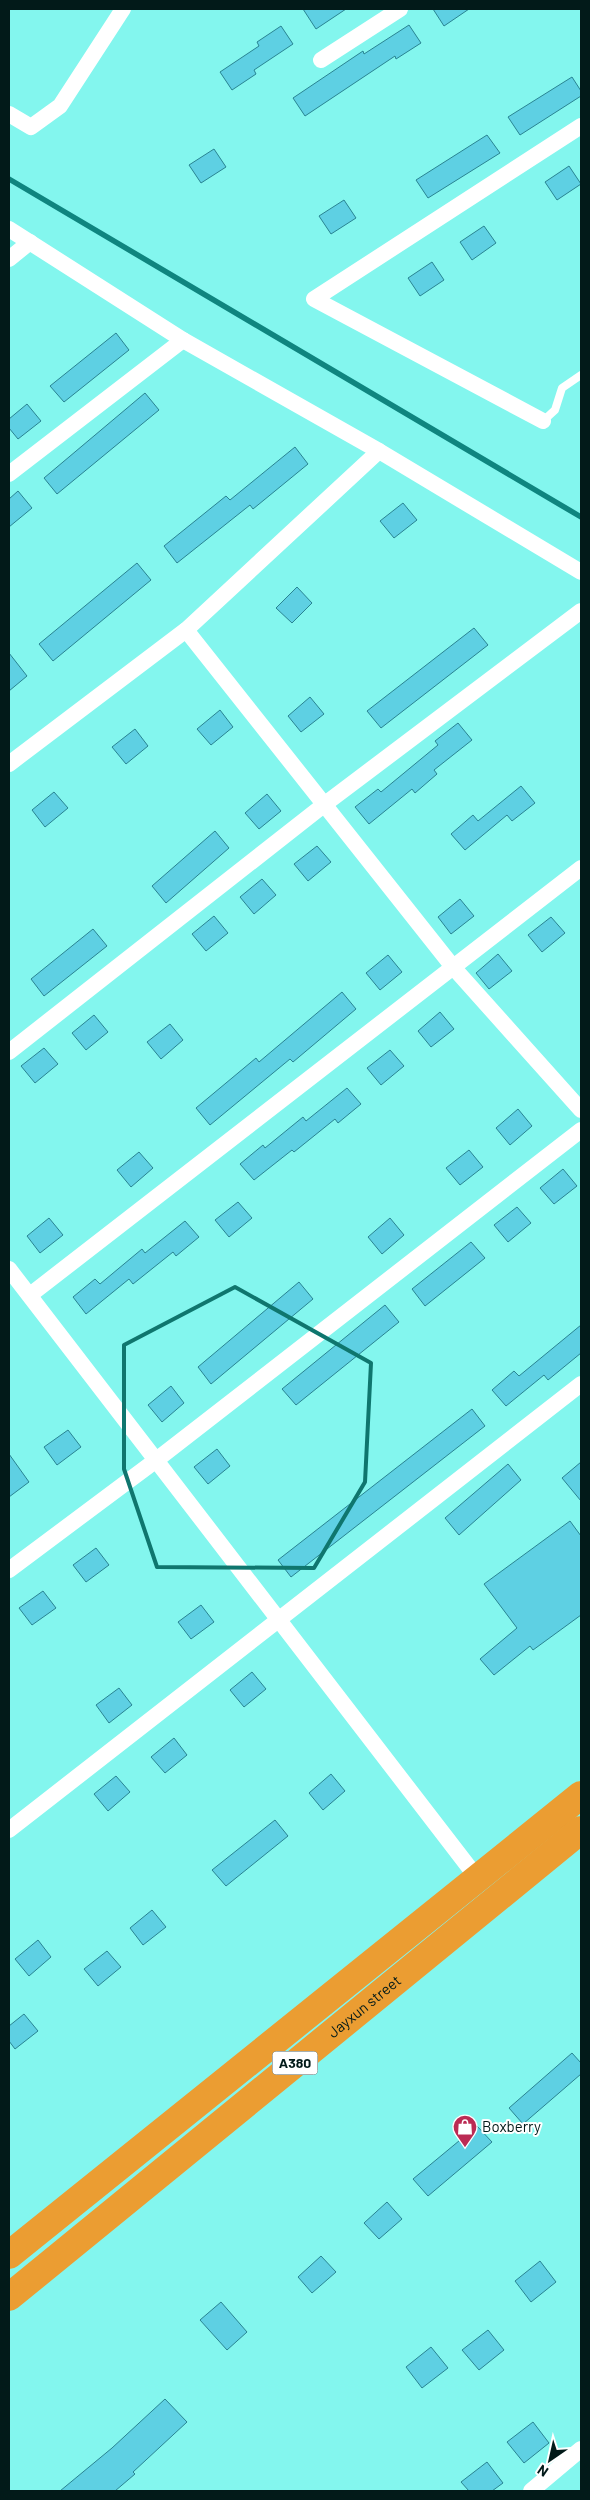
<svg xmlns="http://www.w3.org/2000/svg" width="590" height="2500" font-family="Barlow,sans-serif">
<style>
.lines{fill:none;stroke-linecap:round;stroke-linejoin:round}
.stream{stroke:#0f857f;stroke-width:5.5}
.building{fill:#5ed0e3;stroke:#298492}
.lane{stroke:#fff;stroke-width:8}
.street{stroke:#fff;stroke-width:16}
.highway{stroke:#eb9d32;stroke-width:28}
.marked{fill:none;stroke:#0f766e;stroke-width:4;stroke-linejoin:round}
.labels{text-anchor:middle;stroke-width:4;stroke-linejoin:round;paint-order:stroke}
.shield{fill:#fff;stroke:#4e5f5e;stroke-width:1}
.shield-label{font-size:14px;font-weight:bold;fill:#021a19}
.street-label{font-size:15px;fill:#021a19;stroke:#fff}
.poi-label{font-size:15px;fill:#021a19;stroke:#fff;text-anchor:start}
</style>
<rect width="100%" height="100%" fill="#83f6ee"/>
<g class="lines">
<polyline class="stream" points="9,179 581,517"/>
</g>
<g class="building">
<polygon points="303,9 346,9 316,29"/>
<polygon points="433,9 469,9 444,26"/>
<polygon points="409,25 421,43 396,59 395,56 305,116 293,98 363,51 364,54"/>
<polygon points="281,26 293,44 254,70 256,74 232,90 220,72 259,46 257,42"/>
<polygon points="572,77 581,91 581,96 520,135 508,117"/>
<polygon points="487,135 500,153 428,198 416,180"/>
<polygon points="214,149 226,167 201,183 189,165"/>
<polygon points="569,166 581,184 557,200 545,182"/>
<polygon points="344,200 356,218 331,234 319,216"/>
<polygon points="484,226 496,243 472,260 460,242"/>
<polygon points="432,262 444,280 420,296 408,278"/>
<polygon points="116,333 129,350 64,402 50,386"/>
<polygon points="145,393 159,410 57,494 44,478"/>
<polygon points="27,404 41,421 18,439 9,428 9,419"/>
<polygon points="295,447 308,464 253,509 250,505 177,563 164,546 226,496 230,500"/>
<polygon points="18,491 32,508 9,527 9,499"/>
<polygon points="403,503 417,520 394,538 380,521"/>
<polygon points="137,563 151,580 53,661 39,644"/>
<polygon points="297,587 312,603 292,623 276,608"/>
<polygon points="474,628 488,645 381,728 367,711"/>
<polygon points="9,653 27,676 9,691"/>
<polygon points="310,697 324,714 301,732 288,716"/>
<polygon points="220,710 233,727 211,745 197,729"/>
<polygon points="458,723 472,740 434,770 437,774 415,793 412,789 369,824 355,807 378,789 381,792 438,745 435,741"/>
<polygon points="135,729 148,746 126,764 112,747"/>
<polygon points="521,786 535,803 512,821 507,815 465,850 451,834 473,815 478,821"/>
<polygon points="54,792 68,808 45,827 32,810"/>
<polygon points="267,794 281,811 259,829 245,813"/>
<polygon points="215,831 229,848 166,903 152,886"/>
<polygon points="317,846 331,862 308,881 294,864"/>
<polygon points="262,879 276,895 254,914 240,897"/>
<polygon points="460,899 474,916 451,934 438,917"/>
<polygon points="214,916 228,933 206,951 192,934"/>
<polygon points="551,917 565,933 542,952 528,935"/>
<polygon points="93,929 107,946 44,996 31,979"/>
<polygon points="498,954 512,971 489,989 476,973"/>
<polygon points="388,955 402,972 380,990 366,973"/>
<polygon points="342,992 356,1009 293,1062 290,1059 210,1125 196,1108 256,1058 259,1062"/>
<polygon points="440,1012 454,1029 431,1047 418,1031"/>
<polygon points="94,1015 108,1032 86,1050 72,1033"/>
<polygon points="170,1024 183,1040 161,1059 147,1042"/>
<polygon points="44,1048 58,1064 35,1083 21,1066"/>
<polygon points="390,1050 404,1066 381,1085 367,1068"/>
<polygon points="347,1088 361,1104 338,1123 335,1119 294,1152 292,1150 254,1180 240,1164 263,1145 265,1148 303,1117 306,1121"/>
<polygon points="518,1109 532,1126 510,1145 496,1128"/>
<polygon points="469,1150 483,1167 460,1185 446,1168"/>
<polygon points="139,1152 153,1168 131,1187 117,1170"/>
<polygon points="563,1169 577,1186 554,1204 540,1188"/>
<polygon points="238,1202 252,1218 229,1237 215,1220"/>
<polygon points="517,1207 531,1223 508,1242 494,1225"/>
<polygon points="49,1218 63,1235 40,1253 27,1236"/>
<polygon points="390,1218 404,1235 382,1254 368,1237"/>
<polygon points="185,1221 199,1237 176,1256 173,1252 133,1284 129,1279 86,1314 73,1297 95,1279 100,1284 142,1249 145,1253"/>
<polygon points="471,1242 485,1258 425,1306 412,1289"/>
<polygon points="299,1282 313,1299 211,1384 198,1367"/>
<polygon points="385,1305 399,1322 296,1405 282,1389"/>
<polygon points="581,1325 581,1353 548,1380 544,1375 506,1406 492,1390 514,1371 519,1376"/>
<polygon points="171,1386 184,1403 162,1422 148,1405"/>
<polygon points="472,1409 485,1426 291,1577 278,1560"/>
<polygon points="68,1430 81,1447 57,1465 44,1447"/>
<polygon points="217,1449 230,1466 208,1484 194,1467"/>
<polygon points="9,1454 29,1482 9,1497"/>
<polygon points="581,1462 581,1501 562,1478"/>
<polygon points="508,1464 521,1480 459,1535 445,1518"/>
<polygon points="570,1521 581,1536 581,1615 533,1650 530,1646 494,1675 480,1659 517,1628 484,1584"/>
<polygon points="96,1548 109,1565 86,1582 73,1565"/>
<polygon points="43,1591 56,1608 32,1625 19,1608"/>
<polygon points="201,1605 214,1622 191,1639 178,1622"/>
<polygon points="252,1672 266,1689 244,1707 230,1690"/>
<polygon points="119,1688 132,1705 109,1723 96,1705"/>
<polygon points="174,1738 187,1755 165,1773 151,1757"/>
<polygon points="331,1774 345,1791 323,1810 309,1793"/>
<polygon points="116,1776 130,1792 108,1811 94,1794"/>
<polygon points="275,1820 288,1836 226,1886 212,1870"/>
<polygon points="152,1910 166,1927 143,1945 130,1928"/>
<polygon points="38,1940 51,1957 29,1976 15,1959"/>
<polygon points="107,1951 121,1967 98,1986 84,1969"/>
<polygon points="24,2014 38,2031 15,2049 9,2041 9,2026"/>
<polygon points="572,2053 581,2063 581,2074 523,2124 509,2108"/>
<polygon points="477,2126 492,2142 428,2196 413,2179"/>
<polygon points="387,2202 402,2219 379,2239 364,2223"/>
<polygon points="321,2256 336,2272 312,2293 298,2277"/>
<polygon points="540,2261 556,2282 531,2302 515,2281"/>
<polygon points="221,2302 247,2332 227,2350 200,2320"/>
<polygon points="488,2330 504,2350 479,2370 462,2350"/>
<polygon points="431,2347 448,2368 422,2388 406,2367"/>
<polygon points="165,2399 187,2422 133,2472 135,2474 115,2491 60,2491 112,2448"/>
<polygon points="533,2422 549,2443 524,2463 507,2442"/>
<polygon points="487,2462 503,2483 492,2491 469,2491 461,2482"/>
</g>
<g class="lines">
<polyline class="lane" points="543,421 555,410 562,388 581,375"/>
<g class="street">
<polyline points="321,60 400,9"/>
<polyline points="9,114 31,127 60,106 123,9"/>
<polyline points="9,229 183,340 379,451 581,572"/>
<polyline points="9,259 30,242"/>
<polyline points="543,421 314,299 581,126"/>
<polyline points="9,474 183,340"/>
<polyline points="186,630 453,967 581,1110"/>
<polyline points="9,764 186,630 379,451"/>
<polyline points="9,1052 325,804 581,611"/>
<polyline points="9,1269 478,1879"/>
<polyline points="30,1295 581,868"/>
<polyline points="9,1570 155,1461 581,1130"/>
<polyline points="9,1830 581,1384"/>
<polyline points="531,2491 581,2449"/>
</g>
<g class="highway">
<polyline points="9,2255 581,1795"/>
<path id="s1" d="M9,2297L581,1830"/>
</g>
</g>
<path class="marked" d="M235,1287L371,1363L365,1482L314,1568L157,1567L124,1469V1345Z"/>
<defs>
<symbol id="shop-pin" viewBox="-11 -11 22 30"><path d="M0 17L-7.5 6A9.5 9.5 0 1 1 7.5 6Z" fill="#bb2b54" stroke="#fff"/><path d="M-5-2.5h2.3a2.7 3.5 0 0 1 5.4 0H5L5.5 6h-11ZM-1.5-2.5h3a1.5 2.3 0 0 0-3 0Z" fill="#fff"/></symbol>
</defs>
<g fill-rule="evenodd">
<use href="#shop-pin" x="451" y="2113" width="28" height="38"/>
</g>
<g class="labels">
<rect class="shield" x="272.5" y="2051.5" width="45" height="23" rx="4"/>
<g class="shield-label">
<text x="295" y="2068">A380</text>
</g>
<g class="street-label">
<text dy="5" stroke="none"><textPath href="#s1" startOffset="459">Jayxun street</textPath></text>
</g>
<g class="poi-label">
<text x="482" y="2132">Boxberry</text>
</g>
</g>
<rect width="590" height="2500" fill="none" stroke="#021a19" stroke-width="20"/>
<g transform="translate(550 2460) rotate(214)" stroke="#ffffff" stroke-width="4" paint-order="stroke">
<path d="M0-4L9 19L0 12L-9 19Z" fill="#021a19"/>
<text y="-8" font-size="14" font-weight="bold" text-anchor="middle" fill="#021a19">N</text>
</g>
</svg>
